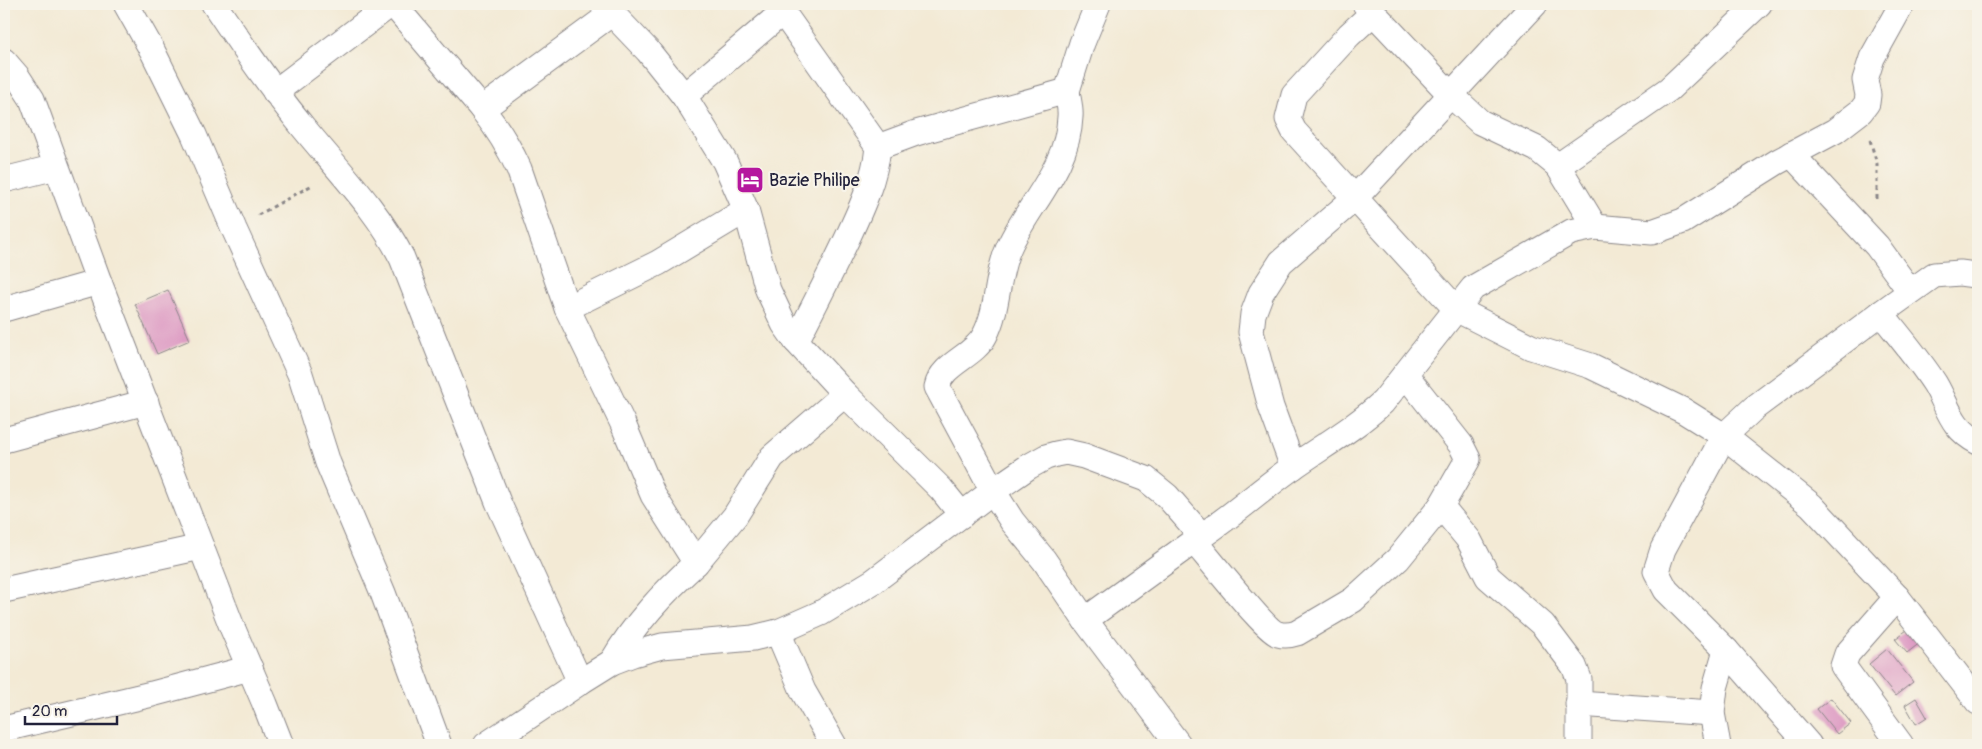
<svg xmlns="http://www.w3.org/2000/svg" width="1982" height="749" font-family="Pangolin,sans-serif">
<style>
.building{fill:#dd99c2}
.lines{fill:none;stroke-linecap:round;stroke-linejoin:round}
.street-casing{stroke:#8a8688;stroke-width:27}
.path{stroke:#8a8688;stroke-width:3;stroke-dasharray:4 4;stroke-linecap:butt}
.street{stroke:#fff;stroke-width:25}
.labels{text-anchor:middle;stroke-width:4.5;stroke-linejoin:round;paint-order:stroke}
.poi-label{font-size:18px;fill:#22223b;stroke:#f7f3e8;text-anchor:start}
</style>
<rect width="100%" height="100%" fill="#f7f3e8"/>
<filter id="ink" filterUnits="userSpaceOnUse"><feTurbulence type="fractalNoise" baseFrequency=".02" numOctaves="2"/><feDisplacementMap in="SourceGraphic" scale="10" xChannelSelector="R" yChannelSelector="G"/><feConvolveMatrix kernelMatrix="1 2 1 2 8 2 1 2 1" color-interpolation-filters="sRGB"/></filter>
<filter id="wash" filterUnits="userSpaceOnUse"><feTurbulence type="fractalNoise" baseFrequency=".0096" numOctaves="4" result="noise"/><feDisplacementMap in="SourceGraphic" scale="20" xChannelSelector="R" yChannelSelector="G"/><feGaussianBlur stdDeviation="1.12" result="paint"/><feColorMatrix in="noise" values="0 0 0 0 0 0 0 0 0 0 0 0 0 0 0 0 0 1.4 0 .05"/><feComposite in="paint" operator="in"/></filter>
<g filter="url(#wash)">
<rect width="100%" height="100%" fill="#f3ead5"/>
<g id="blocks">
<g class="building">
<polygon points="168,290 190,340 157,354 135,304"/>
<polygon points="1915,624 1926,638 1907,653 1895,639"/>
<polygon points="1887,649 1913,682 1895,696 1869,664"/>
<polygon points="1831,698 1851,723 1837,734 1817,709"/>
<polygon points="1916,698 1927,717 1916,724 1905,705"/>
</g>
</g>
</g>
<g filter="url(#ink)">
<use href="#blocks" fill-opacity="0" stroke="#8a8688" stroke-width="1"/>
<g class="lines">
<defs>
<g id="street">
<polyline points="126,4 152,50 194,135 234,229 300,374 328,463 383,593 439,745"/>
<path d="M214,4C242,46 271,88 303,127C338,170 377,209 402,258L498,502L580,682"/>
<path d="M393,4L482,109C497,128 509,147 519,169L567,308L623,424L653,495L696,563C663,593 635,623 612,662"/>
<polyline points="603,4 648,51 684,96 725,162 746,210 768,290 784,324 796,341 845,394 941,489 962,515"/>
<path d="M777,4L878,147C875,180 860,211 846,241C830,275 813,308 796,341"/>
<polyline points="1365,4 1450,94 1480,122 1537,149 1558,166 1595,227"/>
<polyline points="1374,12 1349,35 1294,95 1288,119 1294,131 1456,309 1531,347 1591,366 1684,411 1724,436 1811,505 1897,597 1978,702"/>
<polyline points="4,61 17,76 32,99 99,282 232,627 265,704 281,745"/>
<path d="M1067,91C1068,99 1071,109 1070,117C1068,168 1029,203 1009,247C996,275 999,308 985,335C974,357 942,363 937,387L993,491L1012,521L1044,560L1085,620L1179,745"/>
<polyline points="275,92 391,4"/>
<polyline points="684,96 783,12"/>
<polyline points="482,109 611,14"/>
<polyline points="878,147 916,133 1067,91 1082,43 1098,4"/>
<polyline points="1791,154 1877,246 1910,291"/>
<polyline points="1558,166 1669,89 1759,4"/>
<polyline points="4,180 56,167"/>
<polyline points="567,308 658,263 746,210"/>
<polyline points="4,309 99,282"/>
<path d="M1881,313C1899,336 1919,359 1935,384C1949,408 1951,428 1978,442"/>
<polyline points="4,440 146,402"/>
<polyline points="1293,467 1271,407 1251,332 1253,314 1261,293 1281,262 1355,198 1535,4"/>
<polyline points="1441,506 1469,540 1488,577 1543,625 1574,666 1579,679 1579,745"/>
<path d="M1194,541C1229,519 1259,491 1293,467C1323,446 1355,428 1383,402L1473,288L1571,232L1595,227L1652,232L1683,221L1777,162L1835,131L1861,111L1867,103L1868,95L1865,80L1872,58L1902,4"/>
<polyline points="696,563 735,516 772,457 845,394"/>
<polyline points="4,590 201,547"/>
<polyline points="1897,597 1847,654 1843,666 1901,745"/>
<path d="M1085,620L1194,541C1206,555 1266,631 1278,634C1285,636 1291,635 1297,633L1353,600L1398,559L1441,506L1468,459L1461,445L1405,374"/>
<polyline points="778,632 803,691 834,745"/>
<polyline points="1578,704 1712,713"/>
<polyline points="4,729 152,694 250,668"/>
<polyline points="486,745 580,682 612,662 633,654 662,646 753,638 778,632 821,613 874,581 993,491 1028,467 1046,457 1056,454 1066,452 1084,456 1146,479 1167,496 1202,536"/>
<polyline points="1718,745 1712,713 1715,688 1726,650"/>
<polyline points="1809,745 1726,650 1666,590 1656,571 1663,549 1724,436 1754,408 1881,313 1934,275 1960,273 1975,275 1978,277"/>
</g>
</defs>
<use href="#street" class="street-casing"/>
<g class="path">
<polyline points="1870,140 1877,164 1877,203"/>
<polyline points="258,215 314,184"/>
</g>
<use href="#street" class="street"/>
</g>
</g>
<defs>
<symbol id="hotel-square" viewBox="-11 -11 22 22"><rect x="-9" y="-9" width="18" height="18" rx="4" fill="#b5179e" stroke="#f7f3e8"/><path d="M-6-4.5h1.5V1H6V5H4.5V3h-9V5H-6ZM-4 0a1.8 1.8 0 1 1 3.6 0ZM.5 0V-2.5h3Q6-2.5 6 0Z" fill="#fff"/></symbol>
</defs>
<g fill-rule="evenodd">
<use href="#hotel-square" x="734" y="164" width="32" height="32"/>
</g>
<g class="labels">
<g class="poi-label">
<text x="769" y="186">Bazie Philipe</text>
</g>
</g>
<rect width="1982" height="749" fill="none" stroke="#f7f3e8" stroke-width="20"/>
<path d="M25 716v8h92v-8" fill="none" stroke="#22223b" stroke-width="2.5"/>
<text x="32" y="716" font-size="15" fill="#22223b" stroke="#f7f3e8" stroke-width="4" paint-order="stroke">20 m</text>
</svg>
